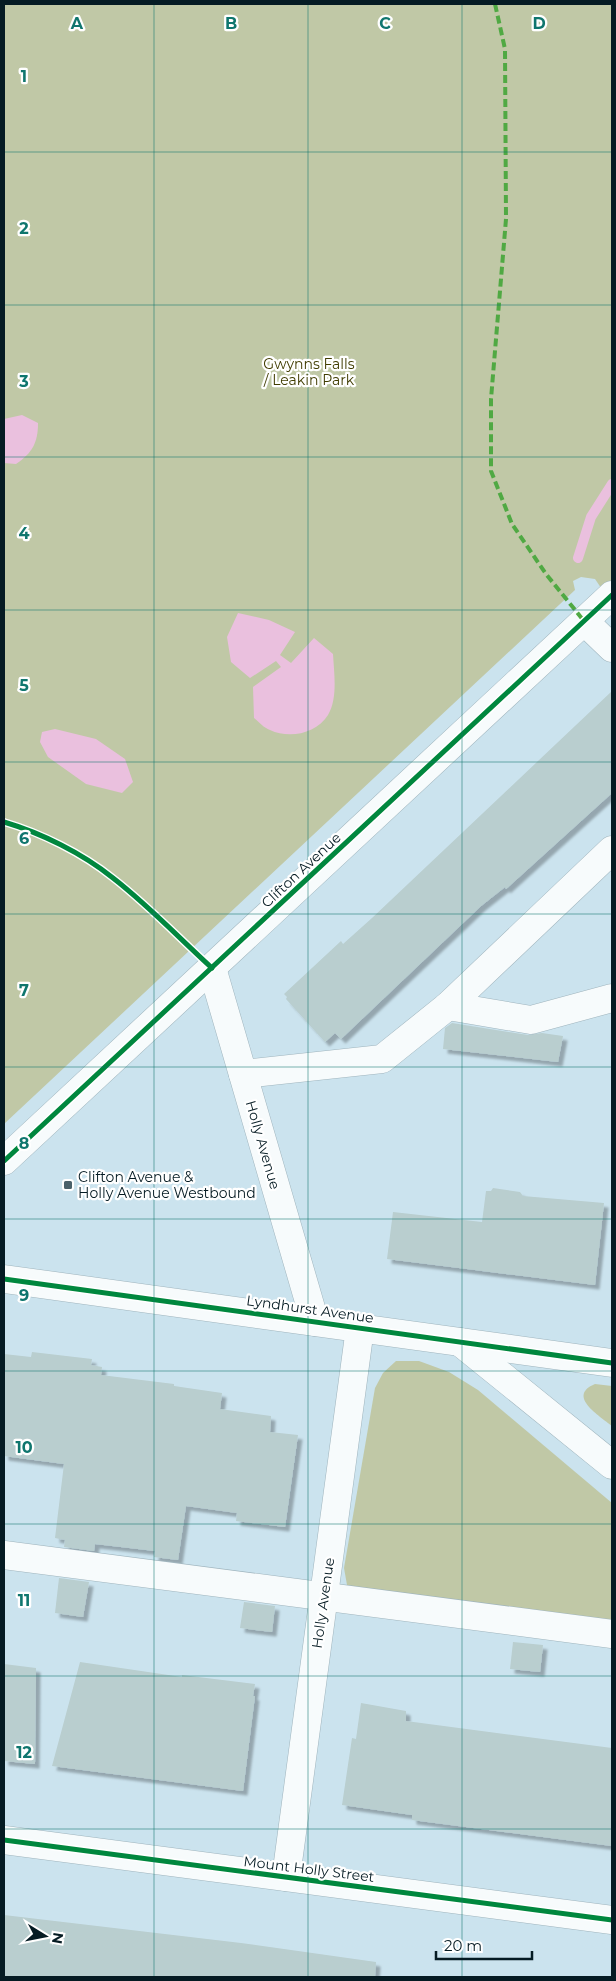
<svg xmlns="http://www.w3.org/2000/svg" width="616" height="1981" font-family="Montserrat,sans-serif">
<style>
.green{fill:#c0c8a6}
.water{fill:#eac0de}
.lines{fill:none;stroke-linecap:round;stroke-linejoin:round}
.stream{stroke:#eac0de;stroke-width:10}
.building{fill:#b9cecf;filter:url(#shadow)}
.minor-casing{stroke:#9fb4bd;stroke-width:29}
.minor{stroke:#f7fbfc;stroke-width:28}
.quiet{stroke:#50a943;stroke-width:4;stroke-dasharray:8 4;stroke-linecap:butt}
.cycleway-casing{stroke:#fff;stroke-width:8}
.cycleway{stroke:#00873e;stroke-width:5}
.grid{fill:none;stroke:#0f766e;stroke-width:1;stroke-opacity:0.55}
.poi-dot{fill:#4a616a;stroke:#fff;stroke-width:2}
.labels{text-anchor:middle;stroke-width:4.5;stroke-linejoin:round;paint-order:stroke}
.park-label{font-size:14px;fill:#403c00;stroke:#fff}
.street-label{font-size:14px;fill:#051b23;stroke:#fff}
.poi-label{font-size:14px;fill:#051b23;stroke:#fff;text-anchor:start}
.grid-label{font-size:16px;text-anchor:middle;font-weight:bold;fill:#0f766e;stroke:#fff;stroke-width:4.5;stroke-linejoin:round;paint-order:stroke}
</style>
<defs>
<filter id="shadow"><feDropShadow dx="4.5" dy="4.5" stdDeviation="1" flood-color="#0004"/></filter>
</defs>
<rect width="100%" height="100%" fill="#cbe3ee"/>
<g class="green">
<polygon points="4,4 612,4 612,604 595,579 581,577 573,581 575,590 4,1124"/>
<polygon points="396,1361 419,1361 449,1372 478,1390 612,1503 612,1622 354,1591 347,1585 344,1568 375,1388 383,1373"/>
<path d="M595,1384L612,1386V1426C600,1416 566,1396 595,1384Z"/>
</g>
<g class="water">
<path d="M22,415L38,423C38,443 32,453 16,464L4,463V419Z"/>
<path d="M238,613L269,620L295,632L280,655L291,663L314,638L333,654C334,673 338,698 328,715C316,734 289,739 270,730C264,728 259,722 254,718L253,687L281,667L276,661L250,678L231,662L227,637Z"/>
<polygon points="55,729 96,739 125,759 133,782 122,793 86,784 48,757 40,742 42,732"/>
</g>
<g class="lines">
<polyline class="stream" points="578,558 591,517 612,484"/>
</g>
<g class="building">
<polygon points="612,691 612,793 506,889 505,887 481,906 341,1039 335,1033 325,1042 286,999 287,997 284,994 341,941 343,944 372,918"/>
<polygon points="452,1023 528,1035 542,1033 563,1036 558,1062 443,1049 445,1028"/>
<polygon points="493,1188 520,1192 523,1196 604,1203 595,1285 387,1259 393,1212 482,1222 486,1191 491,1191"/>
<polygon points="32,1352 92,1359 91,1365 102,1367 101,1375 174,1384 174,1386 222,1393 220,1409 271,1416 270,1432 298,1435 285,1527 236,1521 237,1513 186,1506 178,1560 154,1557 155,1551 95,1544 94,1551 64,1547 65,1540 55,1538 64,1464 4,1456 4,1354 31,1357"/>
<polygon points="59,1578 89,1582 83,1617 55,1613"/>
<polygon points="244,1602 275,1606 272,1632 240,1628"/>
<polygon points="513,1642 543,1645 540,1672 510,1669"/>
<polygon points="80,1662 182,1677 182,1675 255,1684 253,1696 255,1696 243,1791 52,1766"/>
<polygon points="4,1664 36,1668 35,1764 4,1761"/>
<polygon points="361,1703 406,1711 406,1721 612,1748 612,1846 412,1820 412,1815 342,1805 352,1738 356,1739"/>
<polygon points="4,1915 241,1943 376,1962 375,1977 4,1977"/>
</g>
<g class="lines">
<defs>
<g id="minor">
<polyline points="584,621 612,648"/>
<polyline points="212,968 315,1322"/>
<polyline points="448,1006 531,1020 612,998"/>
<polyline points="243,1074 382,1059 448,1006 612,850"/>
<polyline points="4,1161 612,595"/>
<polyline points="4,1279 612,1363"/>
<polyline points="460,1342 612,1465"/>
<polyline points="4,1555 612,1634"/>
<polyline points="4,1840 612,1920"/>
<polyline points="286,1877 360,1328"/>
</g>
</defs>
<use href="#minor" class="minor-casing"/>
<use href="#minor" class="minor"/>
<polyline class="quiet" points="495,4 505,49 506,219 491,399 491,471 512,524 546,574 584,621"/>
<defs>
<g id="cycleway">
<path d="M4,822C41,833 82,853 113,878C148,905 179,938 212,968"/>
<polyline points="4,1161 612,595"/>
<polyline points="4,1279 612,1363"/>
<polyline points="4,1840 612,1920"/>
</g>
</defs>
<use href="#cycleway" class="cycleway-casing"/>
<use href="#cycleway" class="cycleway"/>
</g>
<path class="grid" d="M154,4V1977M308,4V1977M462,4V1977M4,152H612M4,305H612M4,457H612M4,610H612M4,762H612M4,914H612M4,1067H612M4,1219H612M4,1371H612M4,1524H612M4,1676H612M4,1829H612"/>
<rect class="poi-dot" x="63" y="1180" width="10" height="10" rx="2.5"/>
<g class="labels">
<g class="park-label">
<text x="309" y="369">Gwynns Falls<tspan x="309" dy="16">/ Leakin Park</tspan></text>
</g>
<g class="street-label">
<text transform="translate(301 870) rotate(-43)" y="5">Clifton Avenue</text>
<text transform="translate(263 1145) rotate(74)" y="5">Holly Avenue</text>
<text transform="translate(310 1309) rotate(8)" y="5">Lyndhurst Avenue</text>
<text transform="translate(323 1603) rotate(-82)" y="5">Holly Avenue</text>
<text transform="translate(309 1869) rotate(7)" y="5">Mount Holly Street</text>
</g>
<g class="poi-label">
<text x="78" y="1182">Clifton Avenue &amp;<tspan x="78" dy="16">Holly Avenue Westbound</tspan></text>
</g>
</g>
<g class="grid-label">
<text x="77" y="29">A</text>
<text x="231" y="29">B</text>
<text x="385" y="29">C</text>
<text x="539" y="29">D</text>
<text x="24" y="82">1</text>
<text x="24" y="234">2</text>
<text x="24" y="387">3</text>
<text x="24" y="539">4</text>
<text x="24" y="691">5</text>
<text x="24" y="844">6</text>
<text x="24" y="996">7</text>
<text x="24" y="1149">8</text>
<text x="24" y="1301">9</text>
<text x="24" y="1453">10</text>
<text x="24" y="1606">11</text>
<text x="24" y="1758">12</text>
</g>
<rect width="616" height="1981" fill="none" stroke="#051b23" stroke-width="10"/>
<g transform="translate(45 1936) rotate(100)" stroke="#ffffff" stroke-width="4" paint-order="stroke">
<path d="M0-4L9 19L0 12L-9 19Z" fill="#051b23"/>
<text y="-8" font-size="14" font-weight="bold" text-anchor="middle" fill="#051b23">N</text>
</g>
<path d="M436 1951v8h96v-8" fill="none" stroke="#051b23" stroke-width="2.5"/>
<text x="444" y="1951" font-size="15" fill="#051b23" stroke="#ffffff" stroke-width="4" paint-order="stroke">20 m</text>
</svg>
